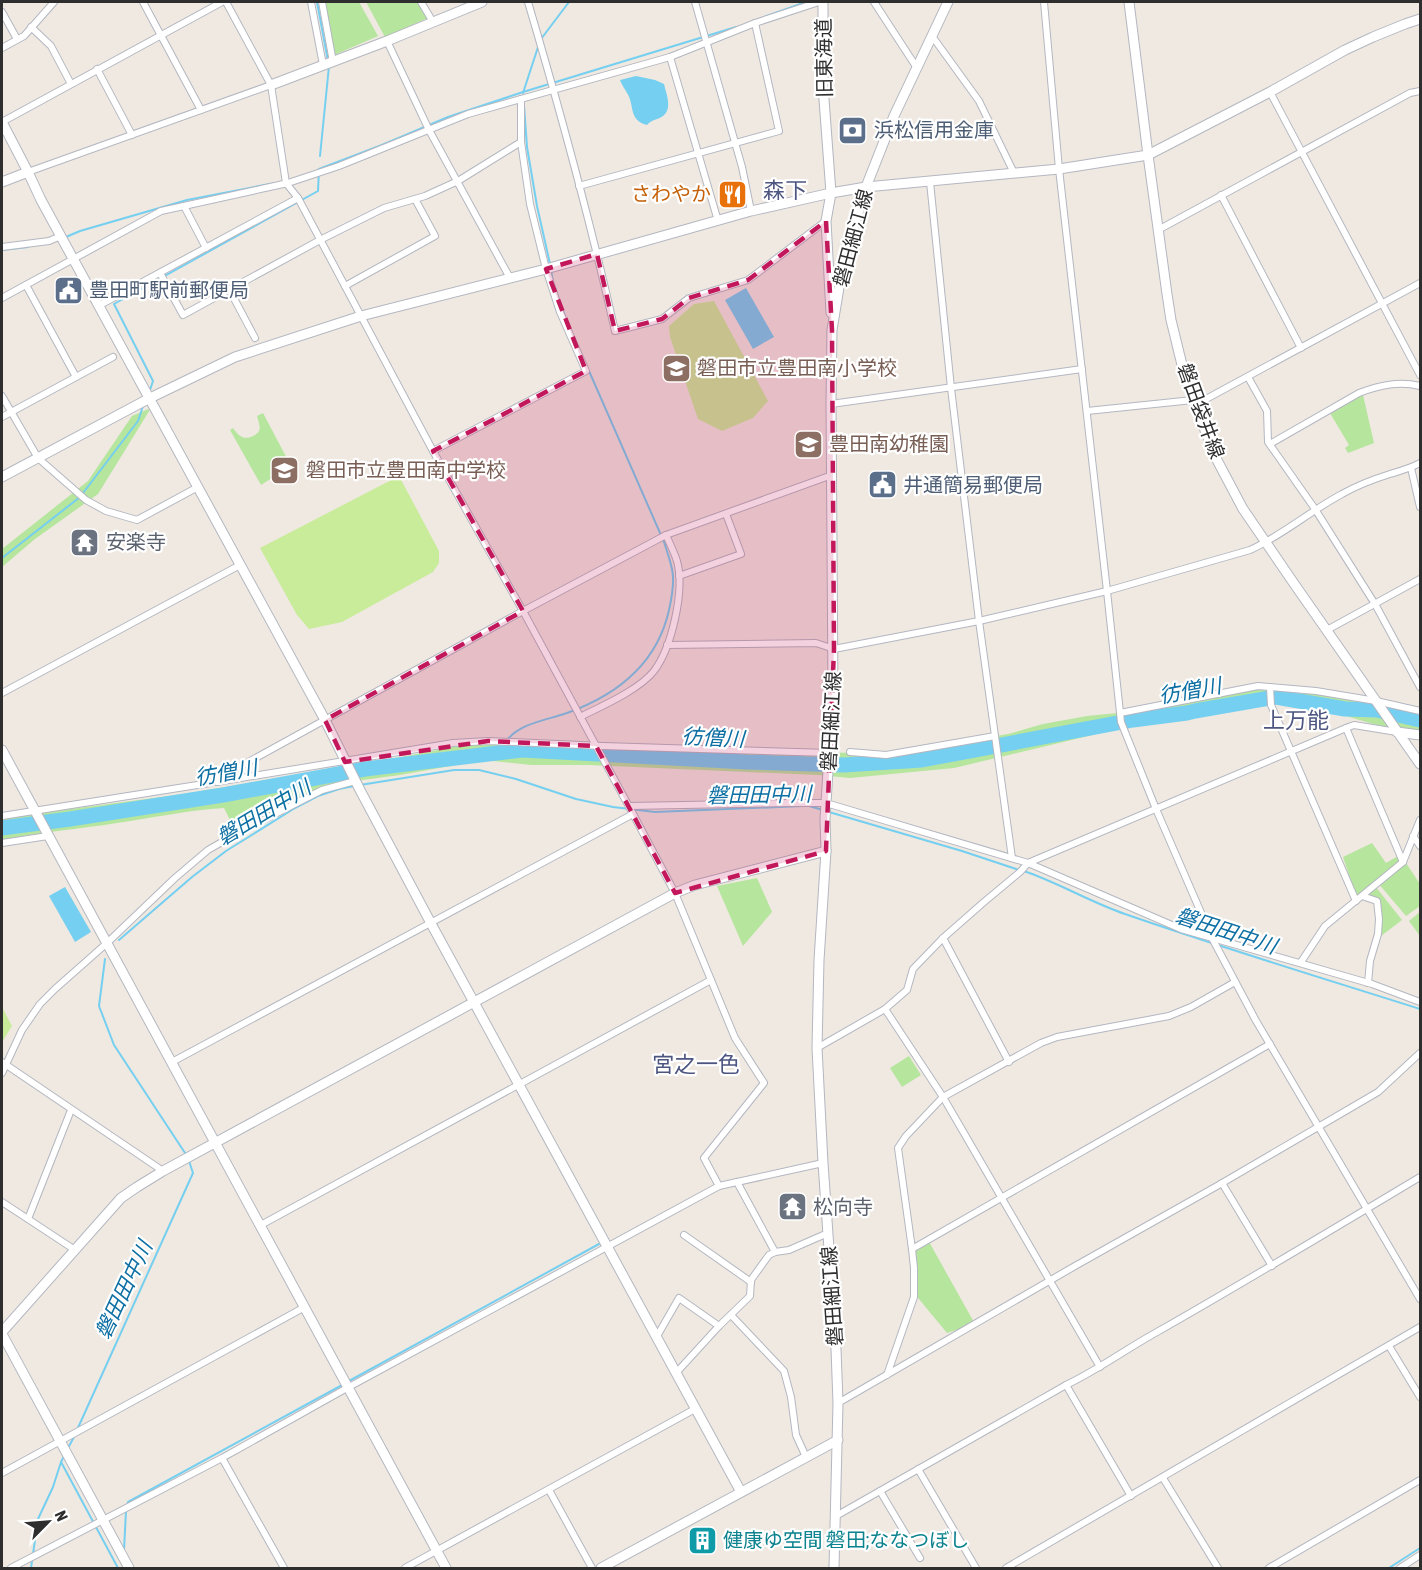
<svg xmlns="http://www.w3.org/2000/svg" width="1422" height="1570" font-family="'Asap Condensed','Noto Sans JP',sans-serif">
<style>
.green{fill:#b6e59e}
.pitch{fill:#c9ec9a}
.water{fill:#75cff0}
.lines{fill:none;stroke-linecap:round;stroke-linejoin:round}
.stream{stroke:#75cff0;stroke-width:2}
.river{stroke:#75cff0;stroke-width:15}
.street-casing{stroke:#b4b7c1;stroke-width:8}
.secondary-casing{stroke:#b4b7c1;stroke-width:11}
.street{stroke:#fff;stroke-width:6}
.secondary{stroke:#fff;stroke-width:9}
.marked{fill:#c2185b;fill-opacity:0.2;stroke:#c2185b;stroke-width:4.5;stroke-dasharray:12 8;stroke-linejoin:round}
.labels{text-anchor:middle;stroke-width:4.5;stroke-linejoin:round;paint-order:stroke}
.street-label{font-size:20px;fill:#2e2e2e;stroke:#fff}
.service-label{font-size:20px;fill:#4e5e75;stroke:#fff;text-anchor:start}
.food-label{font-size:20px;fill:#c56008;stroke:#fff;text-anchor:end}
.education-label{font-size:20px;fill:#785e54;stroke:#fff;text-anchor:start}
.worship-label{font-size:20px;fill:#5b616d;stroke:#fff;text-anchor:start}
.culture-label{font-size:20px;fill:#0d838f;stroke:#fff;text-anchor:start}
.water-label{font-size:21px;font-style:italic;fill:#0d6fa3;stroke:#fff}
.quarter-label{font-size:22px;fill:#4d5680;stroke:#fff}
</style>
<rect width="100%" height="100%" fill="#efe9e1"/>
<g class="green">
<polygon points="322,2 359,2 378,36 332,56"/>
<polygon points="366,2 421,2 430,17 385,37"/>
<polygon points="1363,395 1374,443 1348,453 1345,448 1349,445 1330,413"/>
<polygon points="151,408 98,494 35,539 2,567 2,549 88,481 132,416"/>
<path d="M263,413L291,466L261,485L230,430L233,428C239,437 245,441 255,435C256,434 258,433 259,431C261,427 258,420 257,416Z"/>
<path d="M1258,686L1271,690L1341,696L1420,711V734L1373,724L1296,701L1271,705L1195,711L1169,720L1126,727L954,768L850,778L818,775L589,765H531L484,760L400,775L355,781L322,790L235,830L224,808C188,810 153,818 117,823C79,829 40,832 2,840V816L78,808L184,794L396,758L443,749L461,743L854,753L886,755L1008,734L1043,724L1087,716L1128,712Z"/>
<polygon points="1372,843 1386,863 1400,855 1403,862 1387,876 1406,863 1420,884 1420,906 1406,916 1378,883 1375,886 1402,920 1381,936 1377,901 1359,898 1355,893 1343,857"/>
<polygon points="757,878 772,912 743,946 717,886"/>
<polygon points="1420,912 1420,936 1409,921"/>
<polygon points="909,1056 921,1075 902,1087 890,1068"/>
<polygon points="928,1240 975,1324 947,1333 914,1293 912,1249"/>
</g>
<g class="pitch">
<polygon points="714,301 768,401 753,418 722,431 698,419 670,337 669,326 694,304"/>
<polygon points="399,476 439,551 439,563 433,572 342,622 309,629 297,615 260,548"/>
<polygon points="2,1007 12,1026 2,1042"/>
</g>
<g class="water">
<path d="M636,76L655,80L664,84C666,93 673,109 663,116C658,120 652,119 647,125C628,120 635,105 627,93C624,88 622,85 620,80Z"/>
<polygon points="746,288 774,337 753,349 725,300"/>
<polygon points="65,887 91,932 75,942 49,896"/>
</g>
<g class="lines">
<g class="stream">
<polyline points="317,2 328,61"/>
<polyline points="764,17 806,2"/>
<polyline points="541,39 569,2"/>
<polyline points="523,93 539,44"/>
<polyline points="524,105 527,147 537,206 550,264"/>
<polyline points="320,156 329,66"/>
<polyline points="66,237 80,231 187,200 275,183"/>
<polyline points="2,250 28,247"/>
<polyline points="551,270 553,282"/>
<polyline points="555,288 566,319"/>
<polyline points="150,390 153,381 114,304 318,191 319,169 382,145 448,117 523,92 736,27"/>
<polyline points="2,558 80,497 138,421 143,406"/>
<path d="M508,739C521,723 547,720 567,713C617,695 657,664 669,610C672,597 675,582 672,569C670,560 667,551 664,542L589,371"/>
<polyline points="503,753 506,744"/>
<polyline points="360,785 454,770 479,770 516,779 576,799 613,807 655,812 803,806"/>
<polyline points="809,806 823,810"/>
<polyline points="829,812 962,851 1019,870"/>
<path d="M1024,871C1059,883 1090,902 1125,914C1223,948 1322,978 1420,1009"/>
<polyline points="119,940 192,877 226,851 295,808 318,796 339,789 354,786"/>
<polyline points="105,959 99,1006 114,1045 187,1156"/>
<polyline points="349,1381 599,1244"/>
<polyline points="77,1430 193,1173 189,1161"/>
<polyline points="68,1448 75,1435"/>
<polyline points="64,1456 61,1462 118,1568"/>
<polyline points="127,1506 128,1502 344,1384"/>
<polyline points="124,1550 126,1511"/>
<polyline points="31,1568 38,1519 53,1487 61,1462"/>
<polyline points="1389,1568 1420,1548"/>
</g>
<polyline class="river" points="2,828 70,819 223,795 365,769 522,750 747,762 844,765 922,760 1133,720 1187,713 1195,711 1276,697 1345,709 1377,710 1420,720"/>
<defs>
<g id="street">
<polyline points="143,2 201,110"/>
<polyline points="226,2 271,85 286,183 298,198 433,451 523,611 633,814 675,893 735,1038 764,1083 704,1158 719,1186"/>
<polyline points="311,2 323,65"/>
<polyline points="322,2 333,62"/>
<polyline points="421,2 433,22"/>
<path d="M528,2C560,110 590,220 615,331L662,319L689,298L748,280L826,221"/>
<polyline points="695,2 742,167 751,211"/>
<polyline points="874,2 917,68"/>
<polyline points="1044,2 1059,169 1107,591 1121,722 1156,809 1212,938 1255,1019 1420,1299"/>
<polyline points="2,12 17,39"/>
<polyline points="31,27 51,46 71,84"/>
<polyline points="932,36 979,101 1014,173"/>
<polyline points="387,41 429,130 510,278"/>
<polyline points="2,48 24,36 54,2"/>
<polyline points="670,57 718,221"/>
<polyline points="97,69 132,135"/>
<polyline points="1270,92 1420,375"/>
<polyline points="2,122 222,2"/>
<polyline points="28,172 271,85"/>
<polyline points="930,182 951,388 979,621 1012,858"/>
<polyline points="579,186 779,131 755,23"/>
<polyline points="1221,195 1301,348"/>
<polyline points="184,206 206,248"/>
<polyline points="1158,230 1410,93 1420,91"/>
<polyline points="2,247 49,241 61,236"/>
<polyline points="160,273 183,315 320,240 384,208 425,196 458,181 521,142"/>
<polyline points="26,285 76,377"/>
<polyline points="345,286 435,236 415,199"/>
<polyline points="229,289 255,338"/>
<polyline points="2,298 161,211 288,183 339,166 468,114 670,57 755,23 819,2"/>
<polyline points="100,305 298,198"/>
<polyline points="1248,377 1267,411 1268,442 1315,509 1375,604 1420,687"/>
<polyline points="2,396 38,458 86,500 106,511 137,520 198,487"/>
<polyline points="831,404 1082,369"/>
<polyline points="1195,405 1420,283"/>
<polyline points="1087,411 1193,400"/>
<polyline points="2,417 113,357"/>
<path d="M1270,444L1359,393C1380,385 1399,381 1420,386"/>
<polyline points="433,451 586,371 560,312 546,269 530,204 521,142 521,99"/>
<polyline points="1411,468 1420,507"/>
<polyline points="679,576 741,554 726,514"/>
<polyline points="1327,630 1420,579"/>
<path d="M667,645L816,643L834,649L979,621L1107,591L1250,550C1283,535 1310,511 1342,494C1356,486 1374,479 1390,474C1400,471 1411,468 1420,463"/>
<polyline points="1270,687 1271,705 1356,901"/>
<polyline points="2,693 240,565"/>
<polyline points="1120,713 1258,686 1316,691 1376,701 1420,711"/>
<path d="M580,717C602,706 639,690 654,671C672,647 685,590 677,561C674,552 670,544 666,535"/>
<polyline points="1346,728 1403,862"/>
<polyline points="850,752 886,755 995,736"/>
<polyline points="217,782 453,743 488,741 603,746 830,753"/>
<polyline points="629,806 788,803 826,803 1028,863 1181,929 1372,984 1420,1002"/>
<polyline points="2,816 210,783 523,611 666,535 832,475"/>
<polyline points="1413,836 1420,846"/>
<polyline points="2,843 48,836"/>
<polyline points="1362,896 1377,901 1379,919 1378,934 1370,961 1368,983"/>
<polyline points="943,938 1009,1062"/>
<polyline points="1301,962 1325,926 1403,862 1420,820"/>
<polyline points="885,1009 943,1097 1100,1367"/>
<polyline points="817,1048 885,1009 907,990 913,969 943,938 984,902 1020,872 1028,863 1346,728 1354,725 1397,732"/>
<polyline points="2,1062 163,1171"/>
<polyline points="172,1062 633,814"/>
<polyline points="2,1073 22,1030 40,1004 55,989 107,943 175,878 208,850 234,835 322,790 355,781"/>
<polyline points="71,1110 28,1219 75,1250"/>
<polyline points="737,1182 775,1252"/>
<polyline points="1222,1183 1272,1266"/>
<polyline points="2,1202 28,1219"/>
<polyline points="259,1226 711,980"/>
<polyline points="684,1235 751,1282"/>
<polyline points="912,1249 1270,1044"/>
<polyline points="731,1315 784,1371 791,1397 796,1435 806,1457"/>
<polyline points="656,1338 679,1298 719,1326"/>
<polyline points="1389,1346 1420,1397"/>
<polyline points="676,1373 719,1326 750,1296 751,1280 769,1255 775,1252 789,1250 828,1233"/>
<polyline points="887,1375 914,1297 914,1268 912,1249 898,1148 906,1136 943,1097 1041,1043 1057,1037 1169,1016 1191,1007 1235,982"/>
<polyline points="1066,1385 1131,1496"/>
<polyline points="838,1403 1075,1266 1217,1186 1378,1092 1420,1053"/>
<polyline points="222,1458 284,1568"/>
<polyline points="918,1469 976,1568"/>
<polyline points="2,1473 303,1308"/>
<polyline points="1163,1478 1218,1568"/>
<polyline points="549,1490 592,1568"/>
<polyline points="880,1491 920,1558"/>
<path d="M836,1516L1066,1385C1098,1370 1126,1349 1157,1332C1245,1282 1333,1229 1420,1177"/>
<polyline points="11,1568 222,1458 347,1388 719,1186 823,1163"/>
<polyline points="405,1568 695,1409"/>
<polyline points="1006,1568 1420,1327"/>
<polyline points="1269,1568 1420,1480"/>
<polyline points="1400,1568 1420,1555"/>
</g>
<g id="secondary">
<polyline points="823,2 823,86 831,193 826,221 831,313"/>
<polyline points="1129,2 1148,155 1167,294 1171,320 1184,373 1195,405 1217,460 1243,509 1295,585 1420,764"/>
<polyline points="271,85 387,41 482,2"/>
<polyline points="2,122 28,172 41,200 325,720 360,790 434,929 741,1492"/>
<polyline points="2,182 28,172"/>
<polyline points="2,477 150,398 235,357 361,316 546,269 751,211 831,193 866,187 1059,169 1148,155 1270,92 1345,50 1373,37 1405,24 1420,19"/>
<polyline points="1397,732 1420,735"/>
<polyline points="2,750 446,1568"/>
<polyline points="2,1332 121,1198 137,1187 163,1171 675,893 695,885 826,851"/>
<polyline points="2,1334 129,1568"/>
<polyline points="601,1568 838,1440"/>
<polyline points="834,1568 838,1403 836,1349 823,1163 817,1048 819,960 826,851 825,819 833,691 831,404 832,330 843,263 866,187 894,116 948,2"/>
</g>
</defs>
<use href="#street" class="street-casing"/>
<use href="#secondary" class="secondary-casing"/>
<use href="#street" class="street"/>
<use href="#secondary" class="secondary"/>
</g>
<path class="marked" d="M826,221L832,330L834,649L826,851L675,893L596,746L488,741L345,762L325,720L523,611L433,451L586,371L546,269L597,254L615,331L662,319L689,298L748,280Z"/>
<defs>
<symbol id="bank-square" viewBox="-11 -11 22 22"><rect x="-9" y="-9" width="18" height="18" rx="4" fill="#5c6f8a" stroke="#fff"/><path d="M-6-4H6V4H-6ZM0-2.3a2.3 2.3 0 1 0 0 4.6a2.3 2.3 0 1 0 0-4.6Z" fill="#fff"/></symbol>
<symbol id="restaurant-square" viewBox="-11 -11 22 22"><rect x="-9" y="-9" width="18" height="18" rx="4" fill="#e8710a" stroke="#fff"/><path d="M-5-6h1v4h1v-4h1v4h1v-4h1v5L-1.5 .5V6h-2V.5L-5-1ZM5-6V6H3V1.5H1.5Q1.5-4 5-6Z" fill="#fff"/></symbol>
<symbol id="civic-square" viewBox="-11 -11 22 22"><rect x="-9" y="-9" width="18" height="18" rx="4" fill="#5c6f8a" stroke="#fff"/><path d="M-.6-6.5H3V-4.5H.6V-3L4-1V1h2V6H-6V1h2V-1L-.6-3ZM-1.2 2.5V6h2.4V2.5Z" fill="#fff"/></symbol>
<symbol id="school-square" viewBox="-11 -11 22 22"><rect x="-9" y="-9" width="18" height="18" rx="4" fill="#8d6e63" stroke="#fff"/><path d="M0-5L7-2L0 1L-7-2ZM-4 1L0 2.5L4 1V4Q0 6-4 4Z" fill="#fff"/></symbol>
<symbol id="temple-square" viewBox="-11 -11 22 22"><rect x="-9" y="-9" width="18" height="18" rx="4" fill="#6b7280" stroke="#fff"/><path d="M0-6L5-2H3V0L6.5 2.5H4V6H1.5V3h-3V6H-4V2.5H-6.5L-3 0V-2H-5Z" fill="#fff"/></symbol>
<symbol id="building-square" viewBox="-11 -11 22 22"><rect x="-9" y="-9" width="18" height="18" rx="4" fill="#0f9aa8" stroke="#fff"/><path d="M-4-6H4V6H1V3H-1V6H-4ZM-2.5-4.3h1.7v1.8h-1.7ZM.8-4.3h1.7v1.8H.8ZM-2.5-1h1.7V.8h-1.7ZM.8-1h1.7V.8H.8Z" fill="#fff"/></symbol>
</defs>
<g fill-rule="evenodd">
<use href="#bank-square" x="836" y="114" width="33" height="33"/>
<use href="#restaurant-square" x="716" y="178" width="33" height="33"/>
<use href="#civic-square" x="52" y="274" width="33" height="33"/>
<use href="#school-square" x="660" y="352" width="33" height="33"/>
<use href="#school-square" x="792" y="428" width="33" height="33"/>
<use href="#school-square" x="268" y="454" width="33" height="33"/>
<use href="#civic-square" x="866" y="468" width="33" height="33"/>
<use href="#temple-square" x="68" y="526" width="33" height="33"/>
<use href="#temple-square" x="776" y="1190" width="33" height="33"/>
<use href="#building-square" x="686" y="1524" width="33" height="33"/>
</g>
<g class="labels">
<g class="street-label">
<text transform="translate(824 58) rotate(-91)" y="7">旧東海道</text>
<text transform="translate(853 238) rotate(-75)" y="7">磐田細江線</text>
<text transform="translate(1201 411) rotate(70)" y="7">磐田袋井線</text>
<text transform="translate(831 721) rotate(-87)" y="7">磐田細江線</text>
<text transform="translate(832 1296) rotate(-94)" y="7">磐田細江線</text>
</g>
<g class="service-label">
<text x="874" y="137">浜松信用金庫</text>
<text x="89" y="297">豊田町駅前郵便局</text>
<text x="903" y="492">井通簡易郵便局</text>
</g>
<g class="food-label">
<text x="711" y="201">さわやか</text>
</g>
<g class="education-label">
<text x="697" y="375">磐田市立豊田南小学校</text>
<text x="829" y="451">豊田南幼稚園</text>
<text x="306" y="477">磐田市立豊田南中学校</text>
</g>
<g class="worship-label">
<text x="106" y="549">安楽寺</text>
<text x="813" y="1214">松向寺</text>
</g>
<g class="culture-label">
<text x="723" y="1547">健康ゆ空間 磐田;ななつぼし</text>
</g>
<g class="water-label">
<text transform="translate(1190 691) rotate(-10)" y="7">彷僧川</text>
<text transform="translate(713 738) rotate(3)" y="7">彷僧川</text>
<text transform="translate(226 773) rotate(-10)" y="7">彷僧川</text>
<text transform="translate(759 795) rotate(-1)" y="7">磐田田中川</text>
<text transform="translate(264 813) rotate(-31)" y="7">磐田田中川</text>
<text transform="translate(1226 931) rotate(18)" y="7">磐田田中川</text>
<text transform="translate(124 1290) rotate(-65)" y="7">磐田田中川</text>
</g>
<g class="quarter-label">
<text x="785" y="198">森下</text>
<text x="1296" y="728">上万能</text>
<text x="696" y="1072">宮之一色</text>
</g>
</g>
<rect width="1422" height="1570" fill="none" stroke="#2e2e2e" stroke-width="6"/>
<g transform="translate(48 1522) rotate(65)" stroke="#ffffff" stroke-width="4.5" paint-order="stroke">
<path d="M0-4.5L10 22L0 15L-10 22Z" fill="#2e2e2e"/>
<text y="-9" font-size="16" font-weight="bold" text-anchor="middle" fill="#2e2e2e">N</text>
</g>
</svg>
